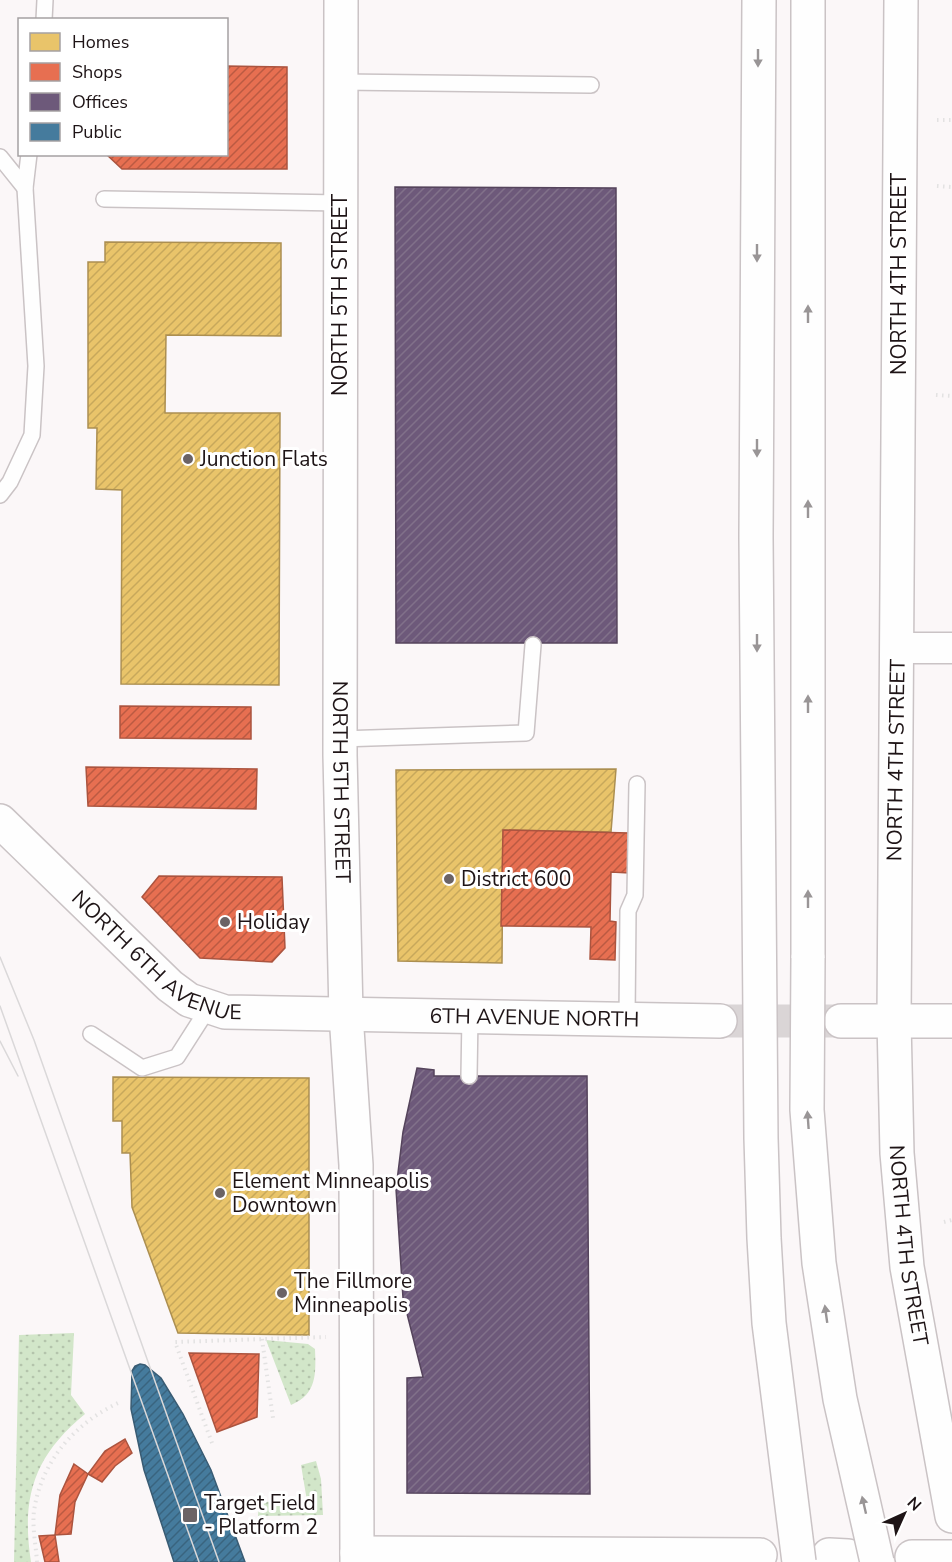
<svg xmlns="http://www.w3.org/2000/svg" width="952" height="1562" font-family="'Nunito Sans',sans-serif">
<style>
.green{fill:url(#green-dots)}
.homes{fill:url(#homes-hatch);stroke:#ac8f51;stroke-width:1.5}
.shops{fill:url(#shops-hatch);stroke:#ab543f;stroke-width:1.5}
.offices{fill:url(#offices-hatch);stroke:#55445c;stroke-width:1.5}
.public{fill:url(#public-hatch);stroke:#395c74;stroke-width:1.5}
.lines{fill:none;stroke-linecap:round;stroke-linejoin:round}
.tertiary-tunnel{stroke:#dad5d6;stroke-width:33;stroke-dasharray:33 16;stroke-linecap:butt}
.service-casing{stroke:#cac3c5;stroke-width:18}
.minor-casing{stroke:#cac3c5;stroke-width:33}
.tertiary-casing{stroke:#cac3c5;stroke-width:36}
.motorway-casing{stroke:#cac3c5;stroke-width:36}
.path{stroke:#e3e2e2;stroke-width:4;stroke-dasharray:1.5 4.5;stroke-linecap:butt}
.service{stroke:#fefefe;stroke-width:15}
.minor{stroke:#fefefe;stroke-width:30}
.tertiary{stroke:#fefefe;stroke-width:33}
.motorway{stroke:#fefefe;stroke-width:33}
.tram{stroke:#dad8d9;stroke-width:1.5}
.motorway-bridge-casing{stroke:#cac3c5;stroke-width:36;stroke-linecap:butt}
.motorway-bridge{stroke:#fefefe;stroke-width:33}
.oneway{fill:#999596}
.poi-dot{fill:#6b6365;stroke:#fff;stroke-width:2}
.labels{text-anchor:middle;stroke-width:6;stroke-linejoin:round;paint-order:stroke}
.street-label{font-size:21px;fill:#1e1416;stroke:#fff}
.poi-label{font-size:21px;fill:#1e1416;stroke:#fff;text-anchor:start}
</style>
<defs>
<pattern id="green-dots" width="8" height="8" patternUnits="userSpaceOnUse" patternTransform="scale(1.5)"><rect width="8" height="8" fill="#d2e6c9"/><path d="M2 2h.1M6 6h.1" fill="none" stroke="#b4c4ac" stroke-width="1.8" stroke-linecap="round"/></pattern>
<pattern id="homes-hatch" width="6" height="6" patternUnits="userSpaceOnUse" patternTransform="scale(1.5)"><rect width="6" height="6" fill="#e9c46a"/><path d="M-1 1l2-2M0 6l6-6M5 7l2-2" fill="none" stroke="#c7a85b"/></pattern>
<pattern id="shops-hatch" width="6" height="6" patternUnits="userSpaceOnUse" patternTransform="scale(1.5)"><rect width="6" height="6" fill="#e76f51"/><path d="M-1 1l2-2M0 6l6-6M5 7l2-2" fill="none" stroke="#bb5a42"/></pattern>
<pattern id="offices-hatch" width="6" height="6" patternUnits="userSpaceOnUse" patternTransform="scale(1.5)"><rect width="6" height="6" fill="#6d597a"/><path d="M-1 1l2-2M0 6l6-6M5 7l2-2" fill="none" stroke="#81718a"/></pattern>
<pattern id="public-hatch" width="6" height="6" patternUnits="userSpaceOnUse" patternTransform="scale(1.5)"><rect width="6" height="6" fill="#457b9d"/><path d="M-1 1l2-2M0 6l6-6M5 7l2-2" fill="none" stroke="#39647f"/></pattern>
</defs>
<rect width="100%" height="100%" fill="#fbf7f8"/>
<g class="green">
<path d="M74,1333L71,1395L85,1414C34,1456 21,1497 31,1562H14L19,1335Z"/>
<path d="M266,1340L308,1344L315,1349C316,1374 317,1394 291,1405Z"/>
<polygon points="316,1461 321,1479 323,1515 258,1516 259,1502 307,1501 301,1465"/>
</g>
<g class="homes">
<polygon points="105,242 281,243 281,336 166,335 165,413 280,413 279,685 121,684 122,490 96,489 97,428 88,428 88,262 105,262"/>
<polygon points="616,769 611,832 503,830 502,963 398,961 396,770"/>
<polygon points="113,1077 309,1078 309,1335 178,1333 132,1207 130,1153 122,1153 122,1121 113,1121"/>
</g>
<g class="shops">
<polygon points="226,66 287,67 287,169 122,169 106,154 226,154"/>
<polygon points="120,706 251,707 251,739 120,738"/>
<polygon points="86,767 257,769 256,809 88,806"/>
<polygon points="503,830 629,833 629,873 611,872 610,921 616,922 615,960 590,959 591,927 501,926"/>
<polygon points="159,876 282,877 285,948 272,962 200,958 142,897"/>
<polygon points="189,1353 259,1354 257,1417 217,1432"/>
<polygon points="125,1439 132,1453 115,1466 102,1482 88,1474 105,1451"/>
<polygon points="74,1464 88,1474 75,1502 71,1534 55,1535 60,1495"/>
<polygon points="55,1535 59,1562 45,1562 39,1536"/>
</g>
<g class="offices">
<polygon points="395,187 616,188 617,643 396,643"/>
<polygon points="417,1068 434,1070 434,1076 587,1076 590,1494 407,1493 407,1378 423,1377 403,1298 396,1189 403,1132"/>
</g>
<polygon class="public" points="140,1364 145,1365 161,1378 183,1414 211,1470 245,1562 174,1562 144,1470 131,1409 132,1371 135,1366"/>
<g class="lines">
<polyline class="tertiary-tunnel" points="720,1021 837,1021"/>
<defs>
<g id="service">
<polyline points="44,20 45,0"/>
<polyline points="341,82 591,85"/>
<polyline points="0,157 25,188"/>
<polyline points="104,199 340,203"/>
<polyline points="0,495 10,482 32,435 36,366 25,188 29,154"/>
<polyline points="340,739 526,733 533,645"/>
<polyline points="627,1019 628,911 635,895 637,784"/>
<polyline points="91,1034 142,1068 177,1057 209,1007"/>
<polyline points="469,1076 470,1016"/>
</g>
<polyline id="minor" points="897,648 952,648"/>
<g id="tertiary">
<path id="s1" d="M341,0L340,755L346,1014L356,1165L357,1562"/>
<path id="s2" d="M901,0L894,1021L897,1153L907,1267L952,1516"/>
<path id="s3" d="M0,821L170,986L189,1000L225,1012L720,1021"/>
<polyline points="841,1021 952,1021"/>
<polyline points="357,1553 760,1555"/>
<polyline points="829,1555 848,1556"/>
<polyline points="912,1557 952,1557"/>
</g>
<polyline id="motorway" points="808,958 808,0"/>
</defs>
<use href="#service" class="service-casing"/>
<use href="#minor" class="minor-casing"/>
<use href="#tertiary" class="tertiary-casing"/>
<use href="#motorway" class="motorway-casing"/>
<g class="path">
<polyline points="937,120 952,120"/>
<polyline points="937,186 952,187"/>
<polyline points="936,395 952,396"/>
<polyline points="944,1222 952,1220"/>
<polyline points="262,1339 273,1418"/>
<polyline points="212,1443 175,1342 326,1337"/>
<path d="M37,1562C36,1546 32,1527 34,1511C41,1462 74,1424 118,1403"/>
</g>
<use href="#service" class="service"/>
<use href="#minor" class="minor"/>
<use href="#tertiary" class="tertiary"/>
<use href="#motorway" class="motorway"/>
<g class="tram">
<polyline points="0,957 34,1040 219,1562"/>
<polyline points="0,1006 199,1562"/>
<polyline points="0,1041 18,1076"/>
</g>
<defs>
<g id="motorway-bridge">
<polyline points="759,0 756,537 761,1138 764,1238 769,1323 799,1562"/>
<polyline points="808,958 807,1110 819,1263 840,1399 877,1562"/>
</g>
</defs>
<use href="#motorway-bridge" class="motorway-bridge-casing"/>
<use href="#motorway-bridge" class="motorway-bridge"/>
</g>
<defs><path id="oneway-solid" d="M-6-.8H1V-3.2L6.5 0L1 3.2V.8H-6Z" transform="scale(1.5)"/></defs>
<g class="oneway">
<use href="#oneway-solid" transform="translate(758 58) rotate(90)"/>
<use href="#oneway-solid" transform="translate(757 253) rotate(90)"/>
<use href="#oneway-solid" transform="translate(808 314) rotate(-90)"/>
<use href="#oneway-solid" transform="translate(757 448) rotate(90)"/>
<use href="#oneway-solid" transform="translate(808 509) rotate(-90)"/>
<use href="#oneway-solid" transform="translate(757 643) rotate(90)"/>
<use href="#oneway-solid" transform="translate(808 704) rotate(-90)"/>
<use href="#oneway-solid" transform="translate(808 899) rotate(-90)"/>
<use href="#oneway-solid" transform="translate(808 1120) rotate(-94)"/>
<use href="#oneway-solid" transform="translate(826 1314) rotate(-98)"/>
<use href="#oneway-solid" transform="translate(864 1505) rotate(-103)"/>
</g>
<g class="poi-dot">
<circle cx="188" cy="459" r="6"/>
<circle cx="449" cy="879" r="6"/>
<circle cx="225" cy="922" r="6"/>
<circle cx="220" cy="1193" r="6"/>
<circle cx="282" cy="1293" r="6"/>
<rect x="182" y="1507" width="16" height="16" rx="3"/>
</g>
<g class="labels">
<g class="street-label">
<text transform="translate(899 274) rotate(-90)" y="7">NORTH 4TH STREET</text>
<text transform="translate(340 295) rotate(-90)" y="7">NORTH 5TH STREET</text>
<text transform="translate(896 760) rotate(-89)" y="7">NORTH 4TH STREET</text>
<text dy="7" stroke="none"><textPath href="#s1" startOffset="782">NORTH 5TH STREET</textPath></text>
<text dy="7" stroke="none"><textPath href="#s3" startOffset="210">NORTH 6TH AVENUE</textPath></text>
<text dy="7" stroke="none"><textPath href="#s3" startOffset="608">6TH AVENUE NORTH</textPath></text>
<text dy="7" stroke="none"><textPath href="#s2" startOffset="1246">NORTH 4TH STREET</textPath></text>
</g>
<g class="poi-label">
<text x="200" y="466">Junction Flats</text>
<text x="461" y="886">District 600</text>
<text x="237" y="929">Holiday</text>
<text x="232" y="1188">Element Minneapolis<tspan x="232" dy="24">Downtown</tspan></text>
<text x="294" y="1288">The Fillmore<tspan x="294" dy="24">Minneapolis</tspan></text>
<text x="204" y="1510">Target Field<tspan x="204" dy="24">- Platform 2</tspan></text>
</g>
</g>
<rect x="18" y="18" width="210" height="138" fill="#ffffff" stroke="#a5a1a2" stroke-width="1.5"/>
<rect x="30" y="33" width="30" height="18" fill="#e9c46a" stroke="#a5a1a2" stroke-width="1.5"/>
<text x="72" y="48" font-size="18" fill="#1e1416">Homes</text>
<rect x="30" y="63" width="30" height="18" fill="#e76f51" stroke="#a5a1a2" stroke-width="1.5"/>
<text x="72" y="78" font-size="18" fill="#1e1416">Shops</text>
<rect x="30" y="93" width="30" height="18" fill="#6d597a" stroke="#a5a1a2" stroke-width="1.5"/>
<text x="72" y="108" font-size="18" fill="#1e1416">Offices</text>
<rect x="30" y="123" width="30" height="18" fill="#457b9d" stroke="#a5a1a2" stroke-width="1.5"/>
<text x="72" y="138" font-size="18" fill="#1e1416">Public</text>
<g transform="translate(904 1514) rotate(45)" stroke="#ffffff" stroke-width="4.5" paint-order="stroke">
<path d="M0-4.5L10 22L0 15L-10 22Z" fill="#1e1416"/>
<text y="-9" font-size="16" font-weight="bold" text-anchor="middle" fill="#1e1416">N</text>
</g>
</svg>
